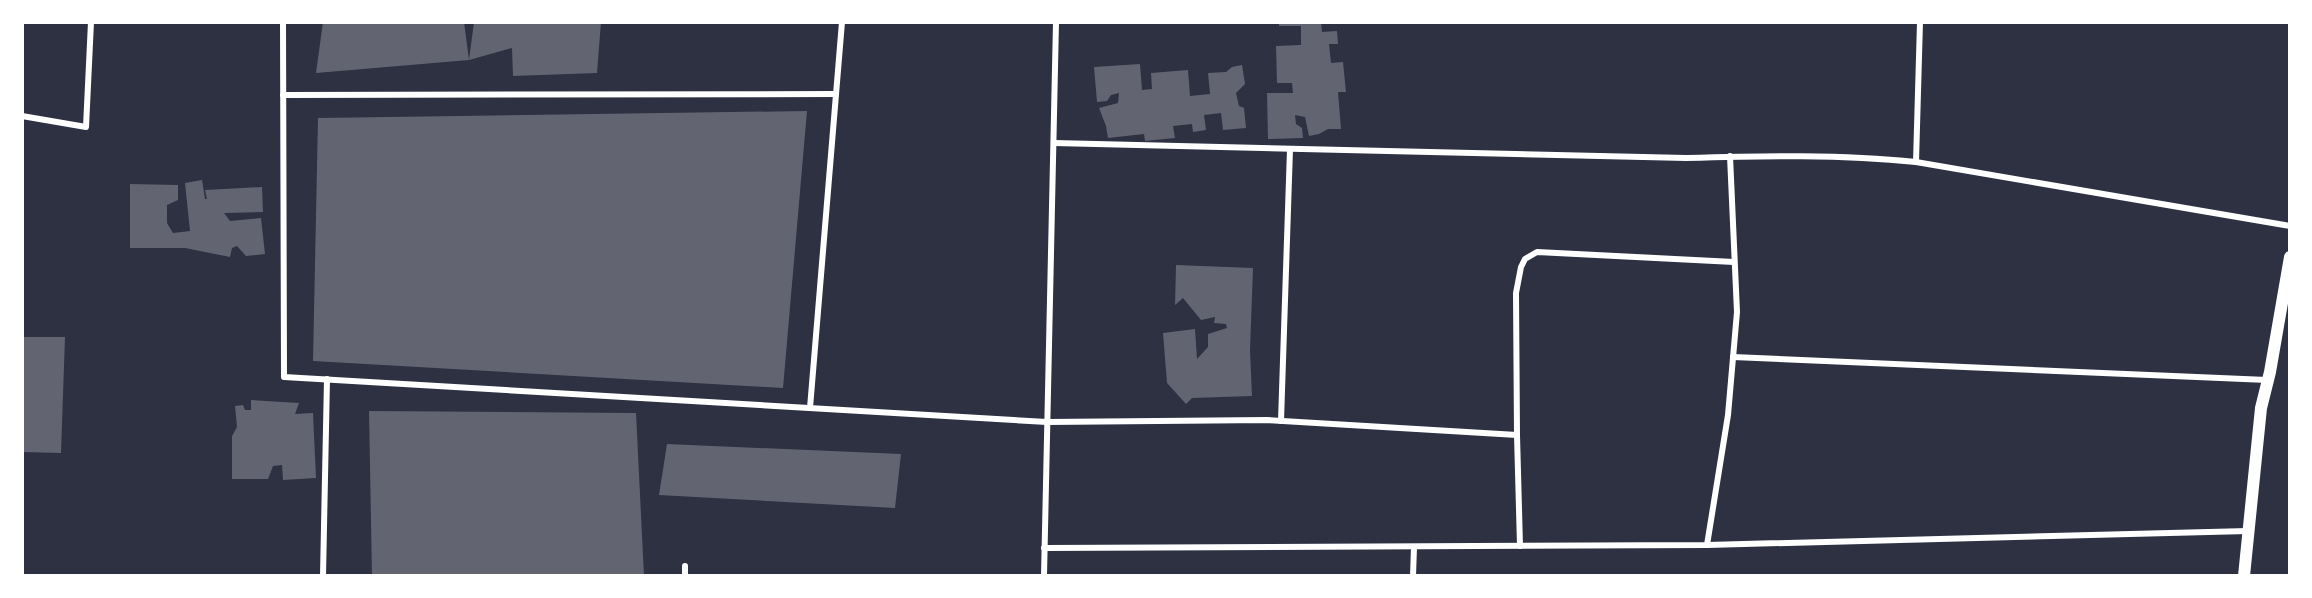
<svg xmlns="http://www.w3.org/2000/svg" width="2312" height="598" font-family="Helvetica,sans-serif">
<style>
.building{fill:#626471}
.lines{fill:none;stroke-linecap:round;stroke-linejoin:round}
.minor{stroke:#fff;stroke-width:6}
.secondary{stroke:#fff;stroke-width:12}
</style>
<rect width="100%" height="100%" fill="#2d3142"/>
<g class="building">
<polygon points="323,22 464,22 469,60 474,22 601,22 597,73 513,76 512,48 469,60 316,73"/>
<polygon points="1279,22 1321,22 1322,32 1337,31 1338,44 1329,44 1331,63 1343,62 1346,92 1338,92 1341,129 1328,129 1319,134 1309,136 1305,117 1295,115 1296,124 1302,128 1303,138 1268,139 1267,93 1293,93 1292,83 1277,83 1276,46 1301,45 1301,26 1279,26"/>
<polygon points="1140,64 1142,90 1152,89 1151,73 1188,70 1190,96 1210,94 1208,73 1226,72 1232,67 1242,65 1245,84 1236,93 1239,106 1244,108 1246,128 1223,130 1221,113 1204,115 1206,130 1193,132 1192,124 1173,126 1175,138 1145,141 1144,134 1108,138 1106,126 1099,108 1118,103 1119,93 1111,95 1107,101 1097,102 1094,67"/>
<polygon points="807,111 783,388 313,361 318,118"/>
<polygon points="202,180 205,199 207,199 205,190 262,187 263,212 224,213 230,221 261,218 265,254 246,256 237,246 232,248 230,257 185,248 130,248 130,184 178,185 178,200 167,205 167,223 173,233 190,231 185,183"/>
<polygon points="1176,265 1253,268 1250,350 1252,396 1192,398 1186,404 1167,383 1163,333 1195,329 1197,359 1208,347 1208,334 1227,328 1226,324 1214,323 1215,317 1201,320 1183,298 1175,305"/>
<polygon points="22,337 65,337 61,453 22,452"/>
<polygon points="251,400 299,403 295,414 313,413 316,478 283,480 282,465 273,466 268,479 232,479 232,436 237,427 235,406 243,405 245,410 251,410"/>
<polygon points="369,411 636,413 644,576 372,576"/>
<polygon points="667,444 901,454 895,508 659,495"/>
</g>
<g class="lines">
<g class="minor">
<polyline points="283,22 284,377 1047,422 1267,420 1517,435 1516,293 1521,267 1525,259 1537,252 1734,262"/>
<polyline points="283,95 835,94"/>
<polyline points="22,116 86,127 91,22"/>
<path d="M1054,143L1686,158C1763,156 1840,154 1916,162L2290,226"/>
<polyline points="1916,162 1920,22"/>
<polyline points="1733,357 2267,380"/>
<polyline points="810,408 842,22"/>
<polyline points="1281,421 1290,149"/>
<polyline points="1517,435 1520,546"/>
<polyline points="1707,545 2248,531"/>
<polyline points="1044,548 1707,545 1728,415 1737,312 1730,156"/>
<polyline points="685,566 685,576"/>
<polyline points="323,576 327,379"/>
<polyline points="1044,576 1056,22"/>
<polyline points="1413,576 1414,547"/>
</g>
<polyline class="secondary" points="2244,576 2261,408 2270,372 2290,257"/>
</g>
<rect width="2312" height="598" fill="none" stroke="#ffffff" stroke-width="48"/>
</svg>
